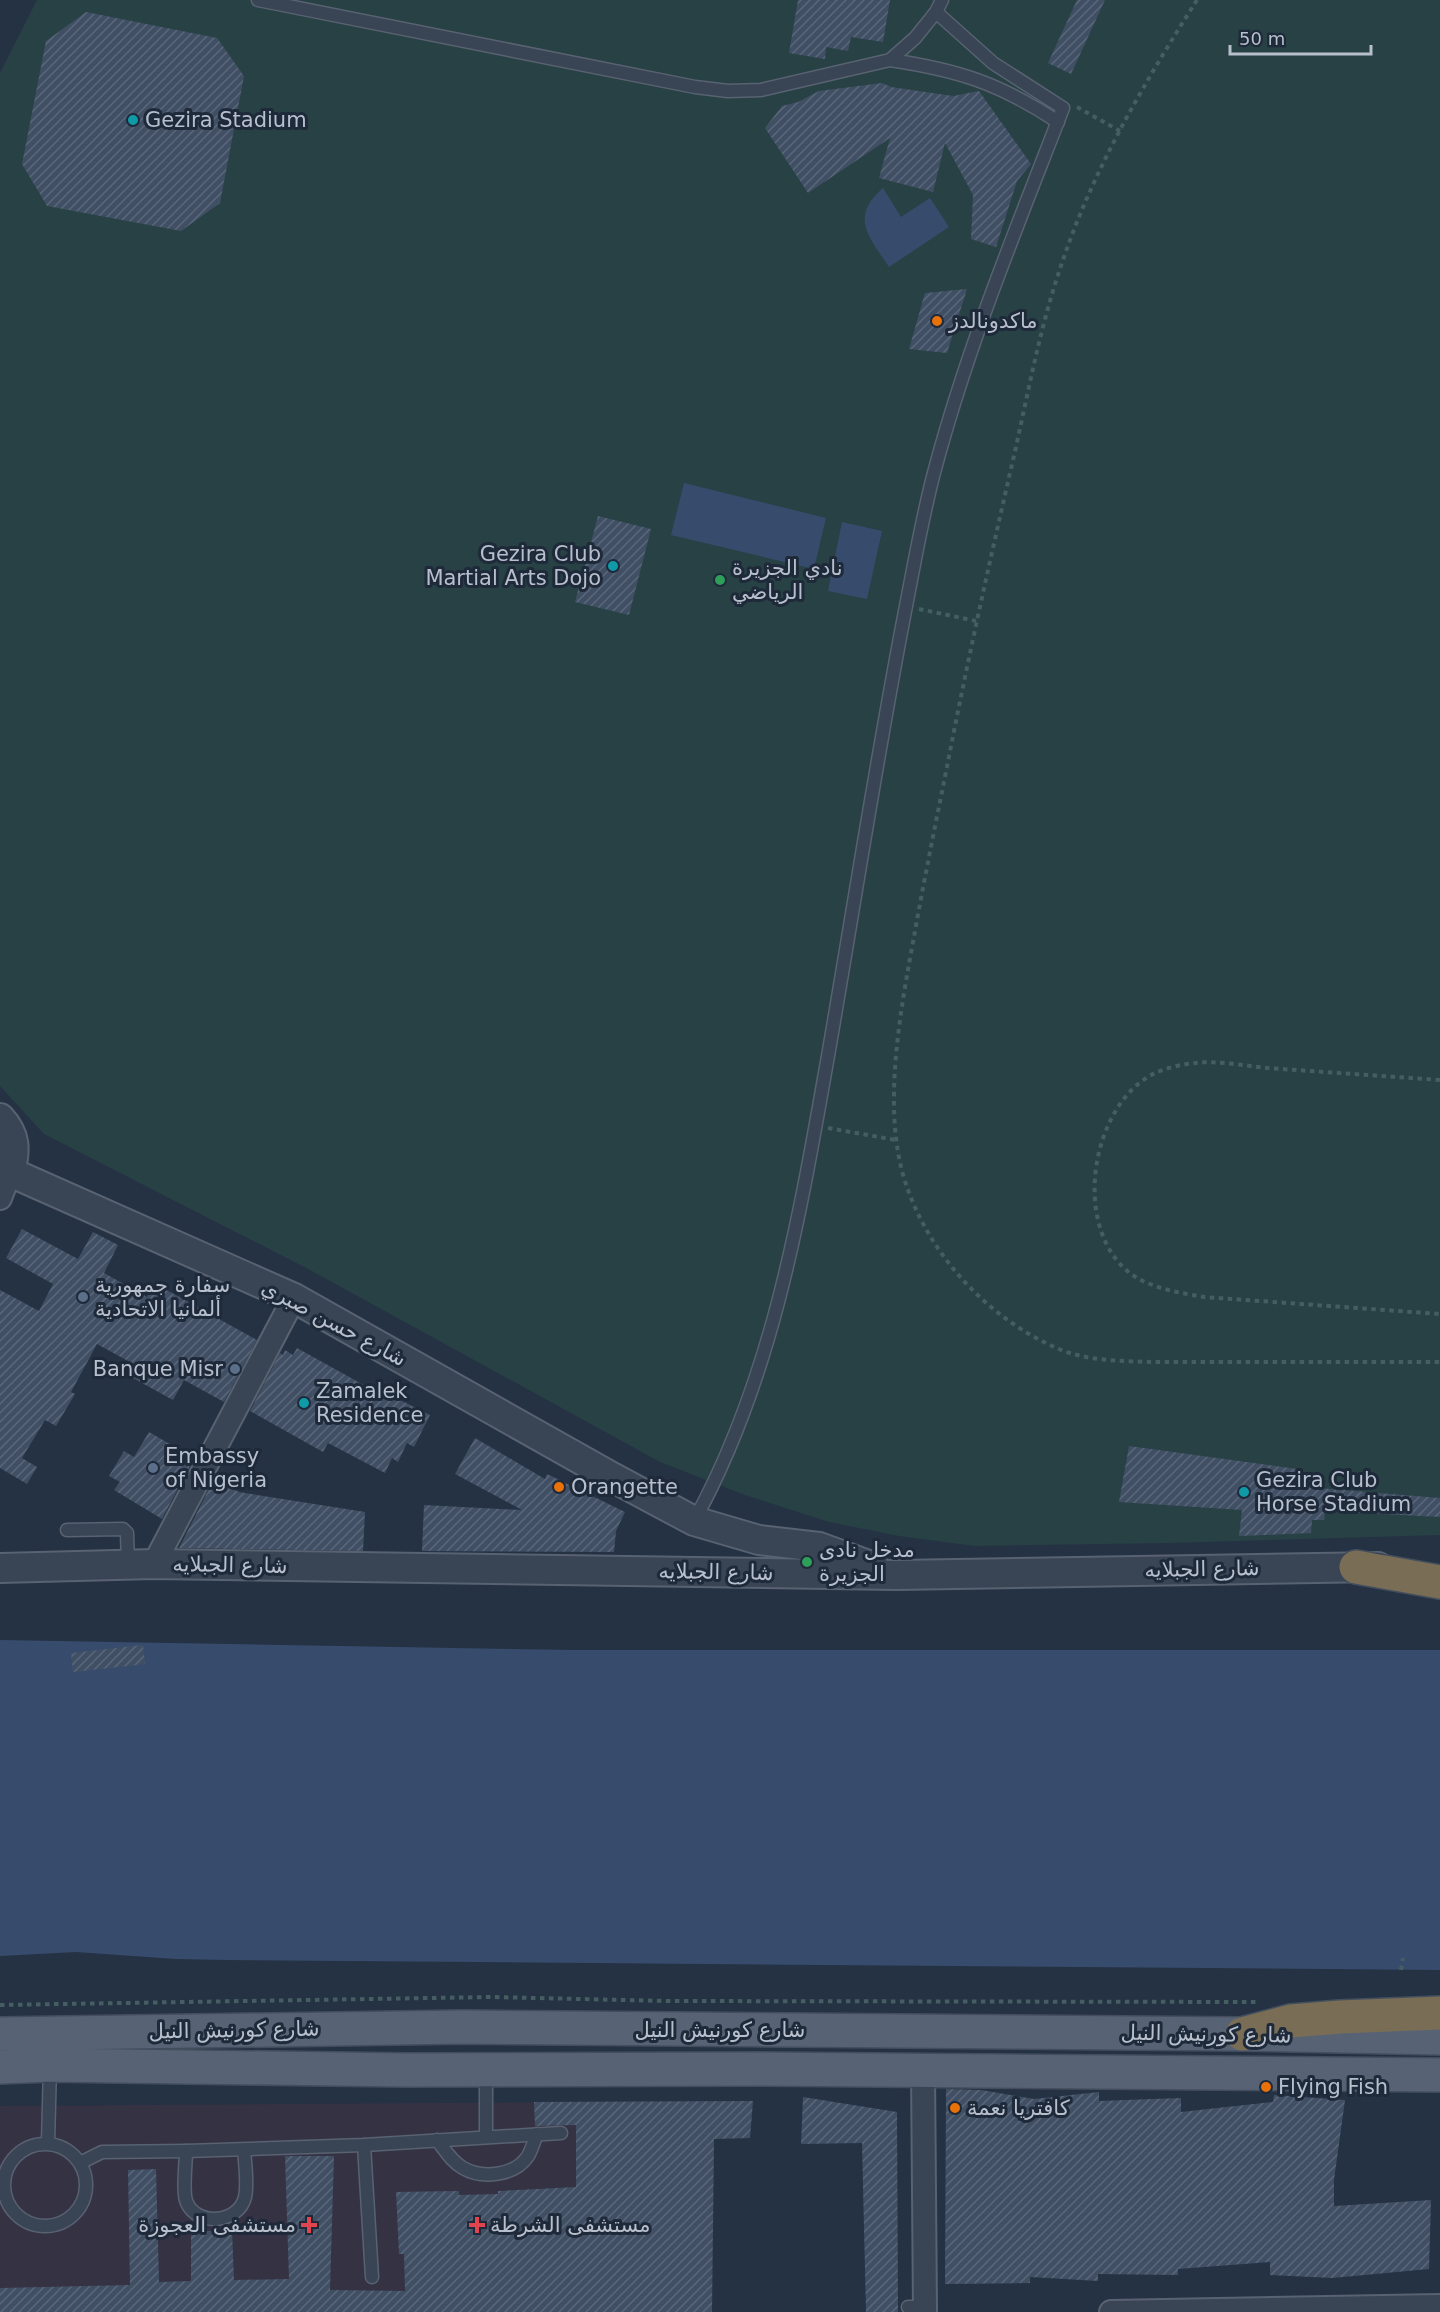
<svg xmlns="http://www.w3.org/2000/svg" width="1440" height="2312" font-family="'DejaVu Sans',Vazirmatn,sans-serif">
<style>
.medical{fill:#353244}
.pitch{fill:#274145}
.water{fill:#374c6d}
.building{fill:url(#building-hatch)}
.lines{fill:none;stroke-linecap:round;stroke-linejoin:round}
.service-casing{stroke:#586271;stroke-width:15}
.minor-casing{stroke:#586271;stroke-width:26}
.tertiary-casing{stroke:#586271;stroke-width:32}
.primary-casing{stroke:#434d5d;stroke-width:36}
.motorway-casing{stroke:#444f5e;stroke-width:36}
.path{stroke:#455e61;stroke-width:4;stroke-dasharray:4.5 4.5;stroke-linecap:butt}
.service{stroke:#394454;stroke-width:12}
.minor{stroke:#394454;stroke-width:22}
.tertiary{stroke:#394454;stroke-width:28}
.primary{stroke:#576374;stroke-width:33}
.motorway{stroke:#7a6d56;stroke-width:33}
.culture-dot{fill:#0f9aa8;stroke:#1e2939;stroke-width:2}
.food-dot{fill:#e8710a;stroke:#1e2939;stroke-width:2}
.leisure-dot{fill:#2e9e5b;stroke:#1e2939;stroke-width:2}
.service-dot{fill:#5c6f8a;stroke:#1e2939;stroke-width:2}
.health-dot{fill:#e0444e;stroke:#1e2939;stroke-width:2}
.labels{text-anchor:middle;stroke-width:6;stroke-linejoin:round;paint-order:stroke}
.poi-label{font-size:21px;fill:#b7bfcd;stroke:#1e2939;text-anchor:start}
.street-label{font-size:21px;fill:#b7bfcd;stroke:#1e2939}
</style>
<defs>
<pattern id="building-hatch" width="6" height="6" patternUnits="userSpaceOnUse" patternTransform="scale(1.5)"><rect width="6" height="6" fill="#414f65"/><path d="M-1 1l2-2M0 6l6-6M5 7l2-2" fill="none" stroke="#5a677a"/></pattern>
</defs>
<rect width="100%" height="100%" fill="#253244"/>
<polygon class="medical" points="576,2102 577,2312 0,2312 0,2106"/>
<polygon class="pitch" points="37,0 1440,0 1440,1535 1170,1543 975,1546 899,1536 829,1522 745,1495 660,1462 310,1270 44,1134 0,1086 0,73"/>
<g class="water">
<path d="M883,188L901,217L930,198L949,227L889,267C869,237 849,217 883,188Z"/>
<polygon points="684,483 826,518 814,569 671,535"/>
<polygon points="842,522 882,531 867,599 828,591"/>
<polygon points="0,1640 572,1650 1440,1650 1440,1970 226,1960 176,1959 76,1952 0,1956"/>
</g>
<g class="building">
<polygon points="798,0 890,0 883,42 851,37 848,51 826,47 825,59 789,53"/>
<polygon points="1077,0 1105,0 1071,74 1048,63"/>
<polygon points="86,12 217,38 244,76 220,203 181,231 47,206 22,164 46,41"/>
<polygon points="882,83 891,87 953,96 979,91 1031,164 1017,181 996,247 971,239 973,195 945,143 933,192 879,178 890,138 808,193 765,128 782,106 798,102 819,91"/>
<polygon points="967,289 947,353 909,349 925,293"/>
<polygon points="598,516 651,529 629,615 575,602"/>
<polygon points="22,1229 78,1259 93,1232 118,1245 104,1273 147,1297 154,1283 257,1340 224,1402 184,1380 173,1400 122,1372 128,1361 97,1344 71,1392 75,1394 56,1426 45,1420 22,1458 37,1467 27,1484 0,1468 0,1290 39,1311 53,1284 6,1258"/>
<polygon points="297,1348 380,1394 382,1391 430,1415 414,1447 407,1443 398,1462 392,1458 385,1473 328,1443 323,1452 250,1411 280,1353 283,1355 285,1350 293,1355"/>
<polygon points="149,1432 194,1458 162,1519 114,1490 120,1482 109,1476 124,1451 134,1457"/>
<polygon points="475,1438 545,1479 547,1474 625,1512 616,1531 614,1552 422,1551 424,1505 522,1510 455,1474"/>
<polygon points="1129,1446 1297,1469 1294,1486 1440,1498 1440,1517 1325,1511 1324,1520 1312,1520 1311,1533 1239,1536 1242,1510 1119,1502"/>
<polygon points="214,1479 239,1492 365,1512 363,1551 179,1548"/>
<polygon points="143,1645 145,1664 73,1672 71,1653"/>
<polygon points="946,2089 981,2090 1034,2099 1099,2092 1099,2101 1181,2098 1181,2112 1273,2102 1274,2095 1345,2100 1334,2180 1334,2206 1431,2200 1429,2269 1332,2278 1270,2275 1270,2262 1178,2269 1178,2275 1098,2274 1098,2281 1030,2277 1030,2283 945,2284"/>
<polygon points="803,2097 897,2112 898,2312 866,2312 862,2143 801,2144"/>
<polygon points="753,2101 750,2138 714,2139 712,2312 0,2312 0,2288 130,2285 128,2170 156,2169 159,2282 191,2281 191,2232 232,2230 234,2280 289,2279 285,2156 334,2156 330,2290 405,2291 404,2254 399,2254 396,2192 459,2191 459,2195 498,2194 498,2191 576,2187 576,2125 535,2126 534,2102"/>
</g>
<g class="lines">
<defs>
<g id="service">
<polyline points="258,0 695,87 728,91 761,90 890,60 915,38 936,12 942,0"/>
<path d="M890,60C958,70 999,83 1058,122"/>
<path d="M694,1521C773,1378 800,1214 828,1056C854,906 877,755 906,606C915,560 923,513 935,469C968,345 1017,227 1063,108L993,63L936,12"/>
<polyline points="67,1530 123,1529 127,1533 128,1565"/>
<polyline points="486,2070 486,2137"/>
<path d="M437,2140C445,2150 452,2162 463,2168C482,2179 515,2176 528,2156C532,2149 534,2141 537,2134"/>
<polyline points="48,2143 50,2066"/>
<circle cx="45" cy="2185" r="41"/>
<polyline points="364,2145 372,2277"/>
<path d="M186,2151C186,2163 182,2194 187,2203C198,2227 239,2223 245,2197C248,2184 245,2163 244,2150"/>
<polyline points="80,2163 102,2152 186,2151 364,2145 561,2133"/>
<polyline points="908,2307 925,2307"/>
</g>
<g id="minor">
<polyline points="0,1167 10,1172 0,1198"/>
<polyline points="154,1564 294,1298"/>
<polyline points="923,2070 925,2312"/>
<polyline points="1111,2312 1440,2306"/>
</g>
<g id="tertiary">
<path d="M0,1118C16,1135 16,1150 10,1172L294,1298L610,1476L694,1521L759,1540L819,1547L874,1567"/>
<polyline points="0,1568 154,1564 896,1575 1378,1567"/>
</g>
<g id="primary">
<polyline points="0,2034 462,2027 1242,2034 1440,2038"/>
<polyline points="0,2067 50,2065 405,2070 761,2069 1440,2075"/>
</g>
<g id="motorway">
<polyline points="1356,1567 1440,1582"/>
<polyline points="1242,2034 1291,2021 1340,2017 1440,2013"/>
</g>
</defs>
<use href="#service" class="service-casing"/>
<use href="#minor" class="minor-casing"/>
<use href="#tertiary" class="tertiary-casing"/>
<use href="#primary" class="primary-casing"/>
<use href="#motorway" class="motorway-casing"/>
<g class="path">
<path d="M1197,0C1146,80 1095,166 1064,257C1042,319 1030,383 1016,447C994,542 973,636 954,731C941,798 927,864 915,931C901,1008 880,1112 907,1187C931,1257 990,1320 1059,1349C1087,1361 1121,1361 1151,1362H1440"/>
<polyline points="1077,107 1120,131"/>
<polyline points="919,609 976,621"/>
<path d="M1440,1080C1382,1076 1325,1072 1267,1068C1247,1066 1214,1060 1195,1063C1183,1064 1166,1068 1155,1073C1089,1105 1070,1233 1134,1276C1154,1289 1181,1293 1204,1297L1440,1314"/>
<polyline points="828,1128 896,1140"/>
<polyline points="1401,1970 1403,1958"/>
<polyline points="0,2005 492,1997 667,2001 1259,2002"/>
</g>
<use href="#service" class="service"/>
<use href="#minor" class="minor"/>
<use href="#tertiary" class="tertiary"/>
<use href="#primary" class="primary"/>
<use href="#motorway" class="motorway"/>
</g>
<g class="culture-dot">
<circle cx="133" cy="120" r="6"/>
<circle cx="613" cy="566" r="6"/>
<circle cx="304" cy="1403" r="6"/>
<circle cx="1244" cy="1492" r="6"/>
</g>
<g class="food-dot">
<circle cx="937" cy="321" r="6"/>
<circle cx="559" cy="1487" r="6"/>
<circle cx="1266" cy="2087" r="6"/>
<circle cx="955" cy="2108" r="6"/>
</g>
<g class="leisure-dot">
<circle cx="720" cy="580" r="6"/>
<circle cx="807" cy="1562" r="6"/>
</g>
<g class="service-dot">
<circle cx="83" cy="1297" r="6"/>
<circle cx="235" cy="1369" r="6"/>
<circle cx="153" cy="1468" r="6"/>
</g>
<g class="health-dot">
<path d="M306 2216h6v6h6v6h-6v6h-6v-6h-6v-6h6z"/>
<path d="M474 2216h6v6h6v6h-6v6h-6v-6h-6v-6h6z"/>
</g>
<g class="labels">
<g class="poi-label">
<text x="145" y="127">Gezira Stadium</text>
<text x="949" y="328">ماكدونالدز</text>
<text x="601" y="561" text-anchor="end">Gezira Club<tspan x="601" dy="24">Martial Arts Dojo</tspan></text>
<text x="732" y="575">نادي الجزيرة<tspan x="732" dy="24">الرياضي</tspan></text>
<text x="95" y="1292">سفارة جمهورية<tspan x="95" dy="24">ألمانيا الاتحادية</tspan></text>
<text x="223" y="1376" text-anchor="end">Banque Misr</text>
<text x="316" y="1398">Zamalek<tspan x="316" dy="24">Residence</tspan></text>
<text x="165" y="1463">Embassy<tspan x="165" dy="24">of Nigeria</tspan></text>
<text x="1256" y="1487">Gezira Club<tspan x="1256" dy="24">Horse Stadium</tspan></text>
<text x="571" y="1494">Orangette</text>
<text x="819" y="1557">مدخل نادى<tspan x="819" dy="24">الجزيرة</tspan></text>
<text x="1278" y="2094">Flying Fish</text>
<text x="967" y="2115">كافتريا نعمة</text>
<text x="296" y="2232" text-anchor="end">مستشفى العجوزة</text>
<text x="490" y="2232">مستشفى الشرطة</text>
</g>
<g class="street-label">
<text transform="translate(334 1323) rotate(28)" y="7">شارع حسن صبري</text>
<text transform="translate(230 1565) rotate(1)" y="7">شارع الجبلايه</text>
<text transform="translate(1202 1569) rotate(-1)" y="7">شارع الجبلايه</text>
<text transform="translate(716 1572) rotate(1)" y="7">شارع الجبلايه</text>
<text transform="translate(234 2030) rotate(-1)" y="7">شارع كورنيش النيل</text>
<text x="720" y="2037">شارع كورنيش النيل</text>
<text transform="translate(1206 2034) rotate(1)" y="7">شارع كورنيش النيل</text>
</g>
</g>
<path d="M1230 45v9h141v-9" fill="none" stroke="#b7bfcd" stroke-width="3"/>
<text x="1239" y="45" font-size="18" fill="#b7bfcd" stroke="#1e2939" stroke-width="4.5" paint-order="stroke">50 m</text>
</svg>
